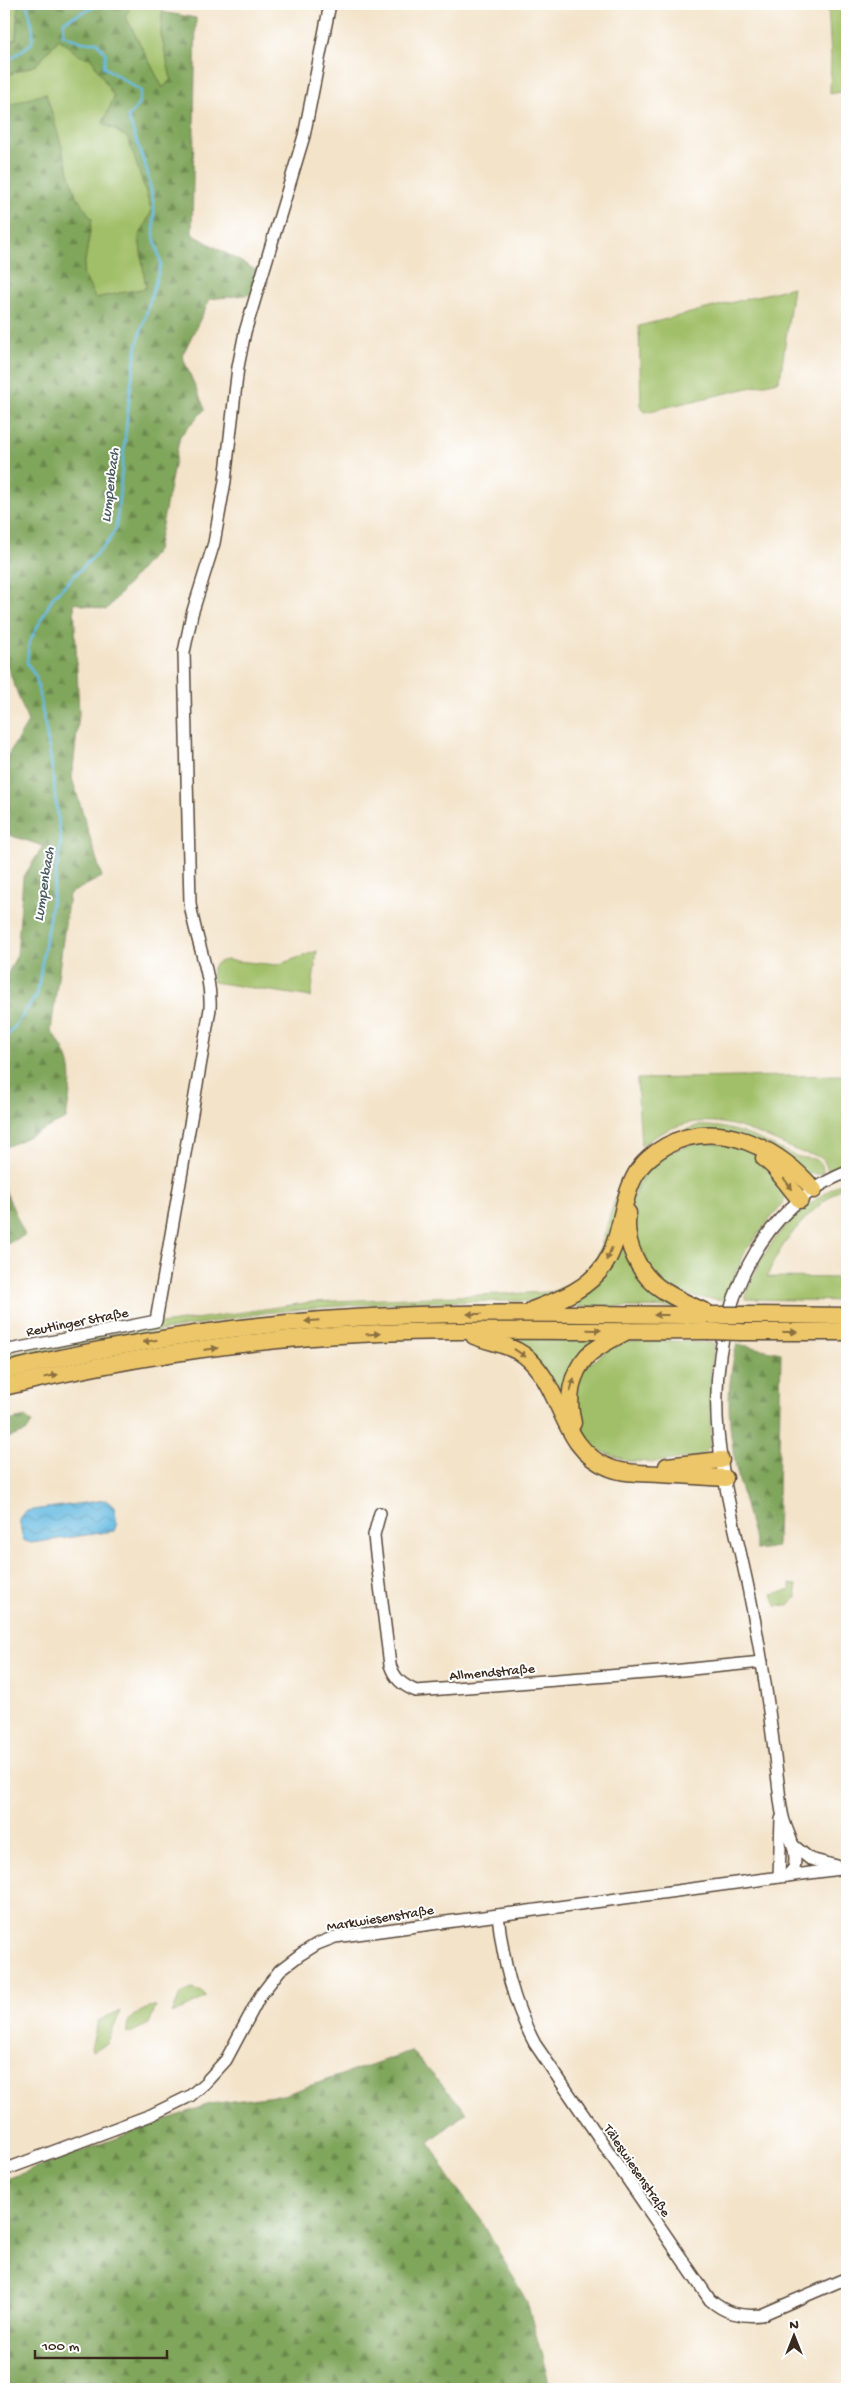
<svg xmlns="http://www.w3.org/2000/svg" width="851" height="2393" font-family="'Gochi Hand',sans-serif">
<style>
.grass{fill:#a0bf67;stroke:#6e7442}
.forest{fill:url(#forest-firs);stroke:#5e683d}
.water{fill:url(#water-waves);stroke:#507280}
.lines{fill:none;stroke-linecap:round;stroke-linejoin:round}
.stream{stroke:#65bae1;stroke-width:2.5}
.minor-casing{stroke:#574638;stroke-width:14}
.highway-casing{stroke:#574638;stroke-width:19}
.minor{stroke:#fff;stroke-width:11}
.highway{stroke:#ecc669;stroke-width:16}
.highway-bridge-casing{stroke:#574638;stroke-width:19;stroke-linecap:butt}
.highway-bridge{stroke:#ecc669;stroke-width:16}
.oneway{fill:#8b7040}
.labels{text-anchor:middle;stroke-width:4;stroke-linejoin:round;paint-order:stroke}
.street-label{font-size:14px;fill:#3b2a1e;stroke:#fff}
.water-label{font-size:15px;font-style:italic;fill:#4a5c62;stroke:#fff}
</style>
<defs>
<pattern id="forest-firs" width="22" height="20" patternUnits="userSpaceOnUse" patternTransform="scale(1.25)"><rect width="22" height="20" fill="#80a65c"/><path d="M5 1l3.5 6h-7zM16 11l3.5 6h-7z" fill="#6a874b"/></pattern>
<pattern id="water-waves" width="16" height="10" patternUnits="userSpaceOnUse" patternTransform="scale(1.25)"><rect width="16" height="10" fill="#65bae1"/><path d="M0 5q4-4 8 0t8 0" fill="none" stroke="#5497b6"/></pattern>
</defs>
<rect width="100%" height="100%" fill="#fff"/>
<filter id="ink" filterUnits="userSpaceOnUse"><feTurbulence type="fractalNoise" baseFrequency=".02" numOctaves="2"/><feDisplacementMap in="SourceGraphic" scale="10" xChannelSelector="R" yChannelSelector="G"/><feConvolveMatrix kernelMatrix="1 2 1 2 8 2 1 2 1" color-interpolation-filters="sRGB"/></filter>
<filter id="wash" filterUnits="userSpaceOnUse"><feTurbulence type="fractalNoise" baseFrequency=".0096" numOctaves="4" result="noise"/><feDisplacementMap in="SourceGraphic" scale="20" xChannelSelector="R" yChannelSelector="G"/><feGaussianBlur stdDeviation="1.12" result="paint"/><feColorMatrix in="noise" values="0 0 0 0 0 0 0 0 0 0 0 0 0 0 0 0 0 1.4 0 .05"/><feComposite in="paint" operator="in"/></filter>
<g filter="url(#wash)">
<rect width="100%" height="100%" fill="#f3e3c9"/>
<g class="grass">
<polygon points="4,4 18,4 16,39 4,44"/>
<polygon points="133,4 163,4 161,34 171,79 163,88 125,15"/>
<polygon points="828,4 847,4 847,91 830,94 831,57"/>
<polygon points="59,39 80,56 91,57 114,97 103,123 128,138 152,211 139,237 146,288 95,298 83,273 92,219 76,196 46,94 4,107 4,76 36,65"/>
<polygon points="793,287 781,373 778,381 646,412 641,409 639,326"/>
<path d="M317,951L311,997L213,982C211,969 211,963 226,960L277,965Z"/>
<path d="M843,1075L847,1079V1164L828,1171C823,1150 812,1158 796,1150C739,1125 698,1103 641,1146L637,1079Z"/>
<path d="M697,1126C735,1124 762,1142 796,1156C803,1159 812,1157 818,1161C823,1164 823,1168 823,1174H808L740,1135L659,1146L594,1270L553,1297L532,1301L406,1302L312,1308L264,1313L88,1343L4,1362V1355L155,1325L312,1302L551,1292C571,1285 585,1274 597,1257C609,1225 618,1171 645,1149C660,1137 679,1132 697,1126Z"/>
<path d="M694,1143C717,1143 744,1143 762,1160C771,1169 778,1181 786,1192L784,1201L746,1250L724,1300L679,1295L664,1286L634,1247L631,1204L644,1175L665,1154Z"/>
<path d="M847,1180V1184C815,1205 780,1240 767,1277L847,1278V1301L745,1299C759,1253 784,1220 824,1194C832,1189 839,1183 847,1180Z"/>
<polygon points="620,1239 626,1249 689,1308 553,1306 563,1302"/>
<polygon points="491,1334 608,1334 566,1400"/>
<polygon points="653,1340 714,1343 710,1379 711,1443 707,1450 698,1457 656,1462 628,1461 600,1451 582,1433 577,1423 575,1385 580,1372 617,1342"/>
<polygon points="790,1584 796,1585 797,1598 794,1599 789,1605 776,1606 772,1594 791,1590"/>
<polygon points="191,1989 203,1992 205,1998 172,2014 180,1994"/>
<path d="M153,2006H156L149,2024L128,2034C123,2016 140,2012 153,2006Z"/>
<polygon points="121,2010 107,2044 92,2051 91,2048 98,2021"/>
</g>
<g class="forest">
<path d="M18,4H133L125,16L163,88L171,79L161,34L162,12L196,18L192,234L259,272L253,294L210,299L182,356L205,409L180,436L157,550L106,610L74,603L79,714L72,778L102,877L69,894L51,1031C77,1064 72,1079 66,1119L4,1148V981L17,955L23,878L43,846L9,835L8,755L28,722L4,657V107L46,93L76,196L92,219L83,273L95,298L146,288L139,237L152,211L128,138L103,123L114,97L91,58L80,56L59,39L36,65L4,76V44L16,39Z"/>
<polygon points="4,1188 25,1235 5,1245 4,1242"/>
<path d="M737,1344L781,1353L777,1547L757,1550C739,1481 717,1416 737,1344Z"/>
<polygon points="25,1417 32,1423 26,1432 4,1439 4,1422"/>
<polygon points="411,2051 467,2112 429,2142 452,2182 481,2220 527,2302 551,2389 4,2389 4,2180 209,2104 283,2095"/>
</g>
<polygon class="water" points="106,1500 114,1507 117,1523 114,1531 31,1543 23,1540 19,1519 25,1511"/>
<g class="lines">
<g class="stream">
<polyline points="4,61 12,58 32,43 33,29 27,4"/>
<polyline points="4,1041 37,995 61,842 50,753 36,677 27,663 29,643 53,597 109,541 116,528 129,399 137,345 161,263 154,236 154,205 147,170 128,117 138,105 141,91 104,67 106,54 97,42 82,42 63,35 64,21 101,4"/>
</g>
</g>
</g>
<g filter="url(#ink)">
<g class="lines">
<defs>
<g id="minor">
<path d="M4,1351L156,1321L210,1009C212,972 195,940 190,903L184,652L192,614L214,543L225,481L238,367L245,332L304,136L330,4"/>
<path d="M380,1513L374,1535L375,1546L390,1665C395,1679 402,1685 416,1691L672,1671L762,1662"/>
<polyline points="794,1846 810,1859 837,1866"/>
<path d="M787,1876L794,1868C798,1850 789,1837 784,1821C781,1811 780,1801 779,1791C772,1729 764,1668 752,1607C741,1549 723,1491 718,1432C709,1331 746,1213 847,1172"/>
<polyline points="779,1877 781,1819"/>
<path d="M498,1915C503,1962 513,2003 535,2044L710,2300C725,2313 740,2317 761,2315L847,2278"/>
<polyline points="4,2170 151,2115 190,2096 205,2083 226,2060 260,1996 280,1970 301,1954 317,1944 335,1937 357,1934 847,1868"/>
</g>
<g id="highway">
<polyline points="764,1158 774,1167 800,1200"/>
<path d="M628,1213C623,1242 639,1276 664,1291C677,1299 692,1306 706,1312"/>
<path d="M532,1310C561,1299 587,1290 605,1264C622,1238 620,1202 636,1174C642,1163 655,1152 666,1146C718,1117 779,1148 814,1190"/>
<polyline points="745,1315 847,1316"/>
<polyline points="741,1332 847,1332"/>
<path d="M474,1336C492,1343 508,1344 524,1355C564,1386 559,1449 610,1468C625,1474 643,1473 660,1474C681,1475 703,1476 725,1478"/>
<path d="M4,1371C131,1340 262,1321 393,1316C499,1311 605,1315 711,1315"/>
<path d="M4,1387C120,1359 240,1340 359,1334C475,1328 591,1332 707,1331"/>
<path d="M573,1423C567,1400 570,1375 587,1356C597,1346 615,1338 627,1331"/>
<polyline points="667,1466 721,1460"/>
</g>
</defs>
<use href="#minor" class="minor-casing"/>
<use href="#highway" class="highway-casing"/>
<use href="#minor" class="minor"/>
<use href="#highway" class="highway"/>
<defs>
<g id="highway-bridge">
<polyline points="711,1315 745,1315"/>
<polyline points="707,1331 741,1332"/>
</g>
</defs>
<use href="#highway-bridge" class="highway-bridge-casing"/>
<use href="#highway-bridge" class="highway-bridge"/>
</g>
<defs><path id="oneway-solid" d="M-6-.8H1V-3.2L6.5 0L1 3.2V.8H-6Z" transform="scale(1.25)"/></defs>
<g class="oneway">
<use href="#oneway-solid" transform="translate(788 1184) rotate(53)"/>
<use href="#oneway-solid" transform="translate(609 1254) rotate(113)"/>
<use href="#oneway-solid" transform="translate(474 1314) rotate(180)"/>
<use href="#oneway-solid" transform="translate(661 1315) rotate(-180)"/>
<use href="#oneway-solid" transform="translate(312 1321) rotate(175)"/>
<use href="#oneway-solid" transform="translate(594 1330) rotate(1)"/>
<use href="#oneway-solid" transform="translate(790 1332)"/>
<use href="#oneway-solid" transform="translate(373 1334) rotate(-3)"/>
<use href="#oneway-solid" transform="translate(150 1341) rotate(170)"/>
<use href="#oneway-solid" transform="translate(211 1349) rotate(-8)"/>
<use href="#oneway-solid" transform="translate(520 1353) rotate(34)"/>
<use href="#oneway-solid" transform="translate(51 1376) rotate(-12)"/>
<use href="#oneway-solid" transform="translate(572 1385) rotate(-75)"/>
</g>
</g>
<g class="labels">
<g class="street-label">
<text transform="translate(77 1321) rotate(-11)" y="5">Reutlinger Straße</text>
<text transform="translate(492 1671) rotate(-5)" y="5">Allmendstraße</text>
<text transform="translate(380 1917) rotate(-9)" y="5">Markwiesenstraße</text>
<text transform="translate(638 2170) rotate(56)" y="5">Täleswiesenstraße</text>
</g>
<g class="water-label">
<text transform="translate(109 485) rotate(-83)" y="5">Lumpenbach</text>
<text transform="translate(43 884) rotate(-81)" y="5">Lumpenbach</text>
</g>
</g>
<rect width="851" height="2393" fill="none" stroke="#fff" stroke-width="20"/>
<g transform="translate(794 2336)" stroke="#ffffff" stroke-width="4" paint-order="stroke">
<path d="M0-4L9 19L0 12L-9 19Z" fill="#3b2a1e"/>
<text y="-8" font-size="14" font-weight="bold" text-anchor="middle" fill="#3b2a1e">N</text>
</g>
<path d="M35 2350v8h132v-8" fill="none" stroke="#3b2a1e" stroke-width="2.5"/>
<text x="42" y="2350" font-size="15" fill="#3b2a1e" stroke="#ffffff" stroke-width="4" paint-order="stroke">100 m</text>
</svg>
